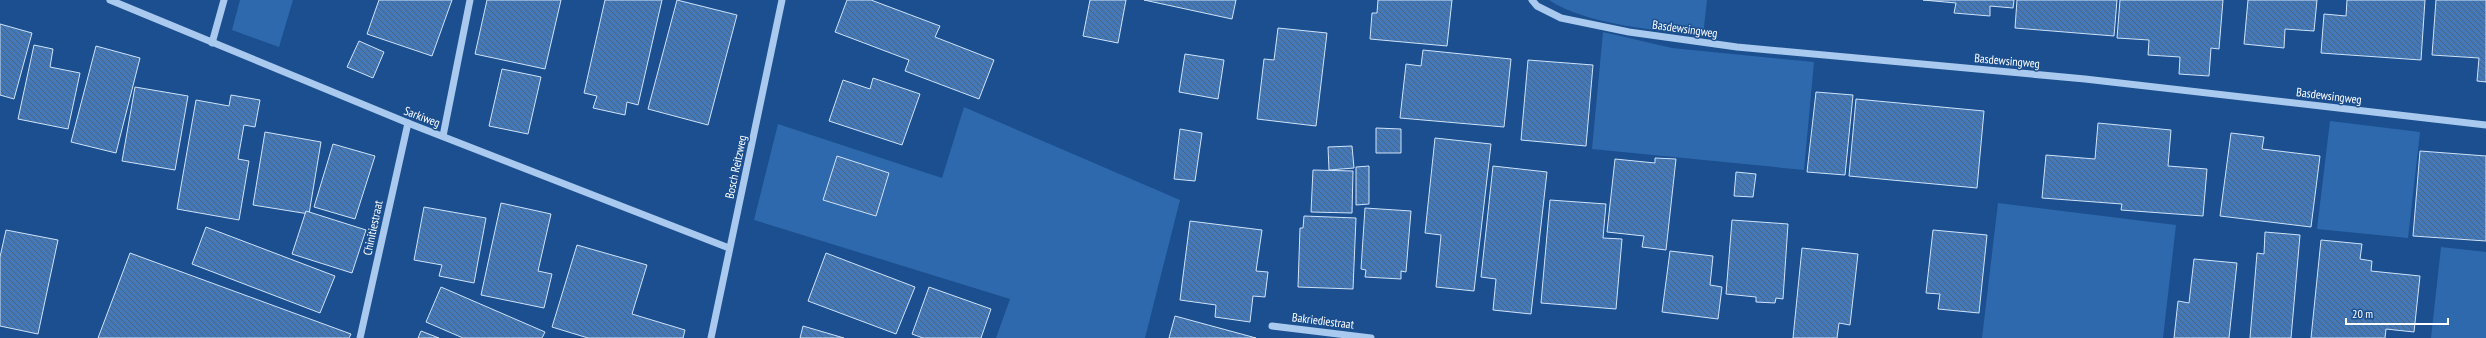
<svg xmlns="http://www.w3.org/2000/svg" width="2486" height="338" font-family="'PT Sans Narrow',sans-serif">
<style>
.grass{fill:#2e69ad}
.building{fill:url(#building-back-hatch);stroke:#cfe3fa}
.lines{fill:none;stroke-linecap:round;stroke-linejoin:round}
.minor{stroke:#a9c9ee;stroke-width:7}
.labels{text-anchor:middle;stroke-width:3;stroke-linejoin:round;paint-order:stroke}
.street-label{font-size:12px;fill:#fff;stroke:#1b4f8f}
</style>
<defs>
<pattern id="building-back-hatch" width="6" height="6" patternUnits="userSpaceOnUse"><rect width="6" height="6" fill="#4478b7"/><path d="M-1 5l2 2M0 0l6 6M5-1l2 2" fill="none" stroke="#486282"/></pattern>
</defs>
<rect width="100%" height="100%" fill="#1b4f8f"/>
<g class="grass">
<polygon points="240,0 293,0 279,47 232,30"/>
<path d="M1549,0H1707L1703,36C1658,30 1586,25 1549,0Z"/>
<polygon points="1603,32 1672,48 1814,62 1804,170 1592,149"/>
<polygon points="964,107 1180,200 1145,338 996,338 1010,299 754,220 778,124 942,178"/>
<polygon points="2330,121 2420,132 2408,238 2317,229"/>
<polygon points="1998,203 2176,225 2163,338 1982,338"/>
<polygon points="2441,247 2486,252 2486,338 2431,338"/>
</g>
<g class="building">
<polygon points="379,0 452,0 432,56 367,34"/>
<polygon points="487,0 561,0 545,69 475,54"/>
<polygon points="605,0 662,0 638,105 627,102 625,115 593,108 597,96 584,93"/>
<polygon points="677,0 737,15 708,125 648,109"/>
<polygon points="847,0 871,0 940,26 935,37 994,60 979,99 905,71 909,60 835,32"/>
<polygon points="1090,0 1126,0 1118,43 1083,36"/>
<polygon points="1144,0 1236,0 1232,19"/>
<polygon points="1378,0 1452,0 1447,46 1370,39 1372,13 1377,13"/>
<polygon points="1923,0 2014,0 2013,8 1990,6 1990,16 1954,13 1956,3"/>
<polygon points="2017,0 2117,0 2114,36 2015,28"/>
<polygon points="2120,0 2223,0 2219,49 2211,48 2209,76 2179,74 2180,57 2148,55 2149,40 2117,38"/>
<polygon points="2248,0 2317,0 2314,31 2285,29 2284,48 2244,44"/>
<polygon points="2347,0 2425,0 2421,60 2321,53 2324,14 2346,16"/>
<polygon points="2436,0 2486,0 2486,82 2477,81 2479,58 2432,55"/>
<polygon points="0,24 32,33 14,99 0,95"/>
<polygon points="1278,28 1327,33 1316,126 1257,119 1264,59 1274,60"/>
<polygon points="359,41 384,52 373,78 347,67"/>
<polygon points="34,45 53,49 50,67 80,73 68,129 18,119"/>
<polygon points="96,46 140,58 116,153 71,142"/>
<polygon points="1423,50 1511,59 1504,127 1400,118 1406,64 1421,66"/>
<polygon points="1185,54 1224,60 1218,99 1179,92"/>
<polygon points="1528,60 1593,65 1586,146 1521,140"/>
<polygon points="502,69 541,77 528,134 489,126"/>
<polygon points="873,78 920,94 902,145 829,121 843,80 870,89"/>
<polygon points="135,87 188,96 175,170 122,161"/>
<polygon points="1816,92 1853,95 1845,175 1807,172"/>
<polygon points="231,95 260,100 255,127 244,125 238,159 249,161 239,220 177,209 196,100 229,106"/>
<polygon points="1856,99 1984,111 1977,188 1849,176"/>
<polygon points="2098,123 2171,130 2168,166 2207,169 2203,216 2121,210 2122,204 2042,198 2046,155 2095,159"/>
<polygon points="1376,128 1401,129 1401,153 1376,153"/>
<polygon points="1180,129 1202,133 1195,181 1174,179"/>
<polygon points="265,132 321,142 309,214 253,205"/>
<polygon points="2231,133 2264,137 2262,149 2320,156 2311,227 2220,216"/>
<polygon points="1435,138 1491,144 1474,291 1436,287 1441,235 1425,233"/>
<polygon points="333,144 375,156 355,219 314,207"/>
<polygon points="1352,146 1354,168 1329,170 1328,147"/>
<polygon points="2420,151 2486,156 2486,241 2413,236"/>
<polygon points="837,156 889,173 876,216 823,200"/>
<polygon points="1655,158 1676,159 1666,250 1642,247 1644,236 1607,232 1615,159 1655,163"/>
<polygon points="1369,166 1369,204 1356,205 1356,167"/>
<polygon points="1493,166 1547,172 1531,314 1493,310 1496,279 1481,277"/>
<polygon points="1313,170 1353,171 1352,213 1311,212"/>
<polygon points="1736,172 1756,174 1753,197 1734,196"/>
<polygon points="1550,200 1606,204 1603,238 1622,239 1616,309 1541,303"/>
<polygon points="501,203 551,214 538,271 552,274 544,308 481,295"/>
<polygon points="424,207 486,218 474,283 439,276 442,265 414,260"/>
<polygon points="1365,208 1411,211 1406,272 1401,271 1401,279 1365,277 1366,270 1361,269"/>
<polygon points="306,211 366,230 352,273 292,254"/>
<polygon points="1304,216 1356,218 1353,289 1298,287 1300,228 1303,228"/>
<polygon points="1732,220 1788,224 1783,299 1776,298 1775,303 1756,302 1756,297 1726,294"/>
<polygon points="1190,221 1262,230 1256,271 1268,272 1265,297 1253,296 1250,322 1215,317 1216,305 1180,300"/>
<polygon points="206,227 335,276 320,313 192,264"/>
<polygon points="6,230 58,240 38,334 0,326 0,257"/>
<polygon points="1933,230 1987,235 1979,313 1938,309 1940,294 1926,293"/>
<polygon points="2265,232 2300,235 2291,338 2250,338 2257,253 2264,254"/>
<polygon points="2321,240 2362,244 2360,259 2372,261 2371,271 2420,276 2414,332 2386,329 2385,338 2311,338"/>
<polygon points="577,245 647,265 632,314 685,330 683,338 588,338 552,327"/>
<polygon points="1802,248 1858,254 1850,325 1839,323 1837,338 1793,338"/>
<polygon points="1670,251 1713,256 1710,285 1722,287 1718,319 1662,312"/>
<polygon points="130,253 351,334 349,338 98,338"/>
<polygon points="826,253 915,287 896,334 808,301"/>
<polygon points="2194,259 2237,263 2229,338 2174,338 2178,301 2189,303"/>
<polygon points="441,287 545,332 542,338 463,338 426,322"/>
<polygon points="929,287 991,309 981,338 923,338 912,334"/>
<polygon points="1175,316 1256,338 1169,338"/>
<polygon points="803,326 844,338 800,338"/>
<polygon points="421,331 439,338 418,338"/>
</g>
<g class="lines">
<g class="minor">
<polyline points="110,0 408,123 729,248"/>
<polyline points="1532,0 1537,6 1561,18 1629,32 1737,47 2085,79 2486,125"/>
<polyline points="212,43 224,0"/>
<polyline points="443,136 470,0"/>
<polyline points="1272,326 1371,338"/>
<polyline points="360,338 408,123"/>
<polyline points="711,338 782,0"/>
</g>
</g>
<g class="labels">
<g class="street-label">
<text transform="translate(1685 29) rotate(8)" y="4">Basdewsingweg</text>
<text transform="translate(2007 61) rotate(5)" y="4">Basdewsingweg</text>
<text transform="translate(2329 96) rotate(7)" y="4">Basdewsingweg</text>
<text transform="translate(422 117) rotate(21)" y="4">Sarkiweg</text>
<text transform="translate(736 167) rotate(-78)" y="4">Bosch Reitzweg</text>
<text transform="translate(373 228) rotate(-78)" y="4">Chinitiestraat</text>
<text transform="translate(1323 321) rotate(7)" y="4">Bakriediestraat</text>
</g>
</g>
<path d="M2346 318v6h102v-6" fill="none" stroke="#ffffff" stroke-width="2"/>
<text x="2352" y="318" font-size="12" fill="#ffffff" stroke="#1b4f8f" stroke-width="3" paint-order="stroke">20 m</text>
</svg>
